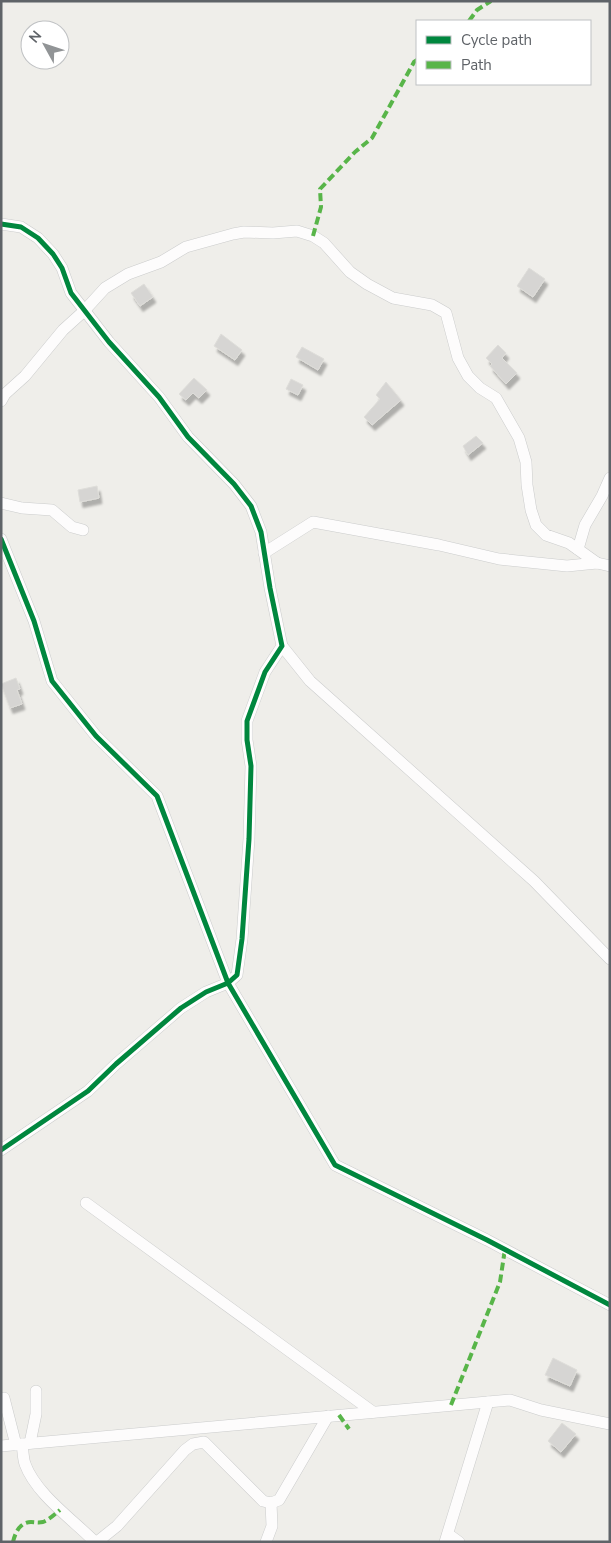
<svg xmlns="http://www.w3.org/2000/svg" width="611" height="1543" font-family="'Nunito Sans',sans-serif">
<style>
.building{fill:#d6d5d3;stroke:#deddd9;filter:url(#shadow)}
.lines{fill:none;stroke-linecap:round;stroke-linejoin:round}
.minor-casing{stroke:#cbcccc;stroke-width:12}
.minor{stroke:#fdfcfc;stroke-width:11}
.quiet{stroke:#58b549;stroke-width:4;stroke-dasharray:8 4;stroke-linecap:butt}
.cycleway-casing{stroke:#fff;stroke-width:8}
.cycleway{stroke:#00873e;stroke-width:5}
</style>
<defs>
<filter id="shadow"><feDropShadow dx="3" dy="5.5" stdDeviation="1" flood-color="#0004"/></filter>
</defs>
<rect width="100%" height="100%" fill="#efeeea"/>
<g class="building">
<polygon points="529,268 545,279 533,297 517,286"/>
<polygon points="144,284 153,297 140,306 131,293"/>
<polygon points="221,334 242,350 235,360 214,346"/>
<polygon points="498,345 506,353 502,358 517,373 506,384 490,366 492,364 486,358"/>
<polygon points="302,347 324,359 318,370 296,357"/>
<polygon points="194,378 207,390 199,398 193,393 186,400 179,394"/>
<polygon points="291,379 303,385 298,395 286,389"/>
<polygon points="386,382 401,400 372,425 364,417 380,399 376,395"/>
<polygon points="476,436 483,443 468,455 463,446"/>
<polygon points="97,486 99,498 80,502 78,490"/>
<polygon points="16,678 20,689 17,690 22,704 10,708 1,684"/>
<polygon points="553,1358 577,1370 570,1386 545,1375"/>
<polygon points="562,1423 576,1434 561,1452 548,1441"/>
</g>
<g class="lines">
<defs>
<g id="minor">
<polyline points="1,224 21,227 38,238 53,254 62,268 71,293 109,342 159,397 188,437 234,484 251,506 261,532 270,588 282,646 265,672 247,721 247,740 251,766 249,839 242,939 237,975 228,983 206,992 181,1008 116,1064 88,1091 1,1150"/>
<polyline points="1,401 5,394 25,376 63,330 84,311 105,288 128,274 161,262 186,247 233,234 244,232 273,233 297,231 313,236 324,243 350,272 367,284 393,298 432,305 446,313 458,358 468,376 480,388 496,398 519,438 526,462 527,485 531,510 536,525 546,535 569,543 597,563"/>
<polyline points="1,503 22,508 52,510 72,527 83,530"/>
<polyline points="1,539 34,621 52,681 96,736 157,796 228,983 335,1165 487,1240 610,1305"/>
<polyline points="578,549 585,525 602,496 610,478"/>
<polyline points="264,553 313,522 439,545 499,559 567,566 597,563 610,566"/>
<polyline points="282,646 310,681 534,881 610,959"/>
<polyline points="86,1203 373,1412"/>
<polyline points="1,1399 4,1398 16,1445"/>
<polyline points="30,1443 36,1414 36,1391"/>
<path d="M22,1444C23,1450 23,1458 25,1464C36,1494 72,1519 95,1542"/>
<polyline points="1,1446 510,1400 541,1410 610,1424"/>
<polyline points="448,1534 459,1542"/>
<polyline points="97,1542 117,1526 185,1450 193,1444 204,1442 263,1501 271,1503 279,1500 328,1416"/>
<polyline points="266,1542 272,1526 271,1503"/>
<polyline points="445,1542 488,1402"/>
</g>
</defs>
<use href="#minor" class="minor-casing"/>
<use href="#minor" class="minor"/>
<g class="quiet">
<polyline points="469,21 477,10 491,1"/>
<polyline points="313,236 321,207 320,189 355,152 372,138 414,62 417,60"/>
<polyline points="451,1405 500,1282 505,1249"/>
<polyline points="339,1415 349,1429"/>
<path d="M13,1542C15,1533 20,1522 31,1522C36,1522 38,1523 43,1522C50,1519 55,1514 60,1510"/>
</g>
<defs>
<g id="cycleway">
<polyline points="1,224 21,227 38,238 53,254 62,268 71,293 109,342 159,397 188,437 234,484 251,506 261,532 270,588 282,646 265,672 247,721 247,740 251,766 249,839 242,939 237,975 228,983 206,992 181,1008 116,1064 88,1091 1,1150"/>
<polyline points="1,539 34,621 52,681 96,736 157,796 228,983 335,1165 487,1240 610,1305"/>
</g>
</defs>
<use href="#cycleway" class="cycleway-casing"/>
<use href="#cycleway" class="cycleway"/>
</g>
<rect width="611" height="1543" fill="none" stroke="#5f6368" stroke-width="5"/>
<rect x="416" y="20" width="175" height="65" fill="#ffffff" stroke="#bfc1c3"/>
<rect x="426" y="36" width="25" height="8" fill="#00873e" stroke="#bfc1c3"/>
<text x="461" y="45" font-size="15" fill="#5f6368">Cycle path</text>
<rect x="426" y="61" width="25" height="8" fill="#58b549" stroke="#bfc1c3"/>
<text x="461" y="70" font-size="15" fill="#5f6368">Path</text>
<g transform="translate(45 45) rotate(310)"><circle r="24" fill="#ffffff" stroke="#bfc1c3"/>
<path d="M0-4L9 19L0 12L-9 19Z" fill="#919496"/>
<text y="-8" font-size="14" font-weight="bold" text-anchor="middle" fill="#5f6368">N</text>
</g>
</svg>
